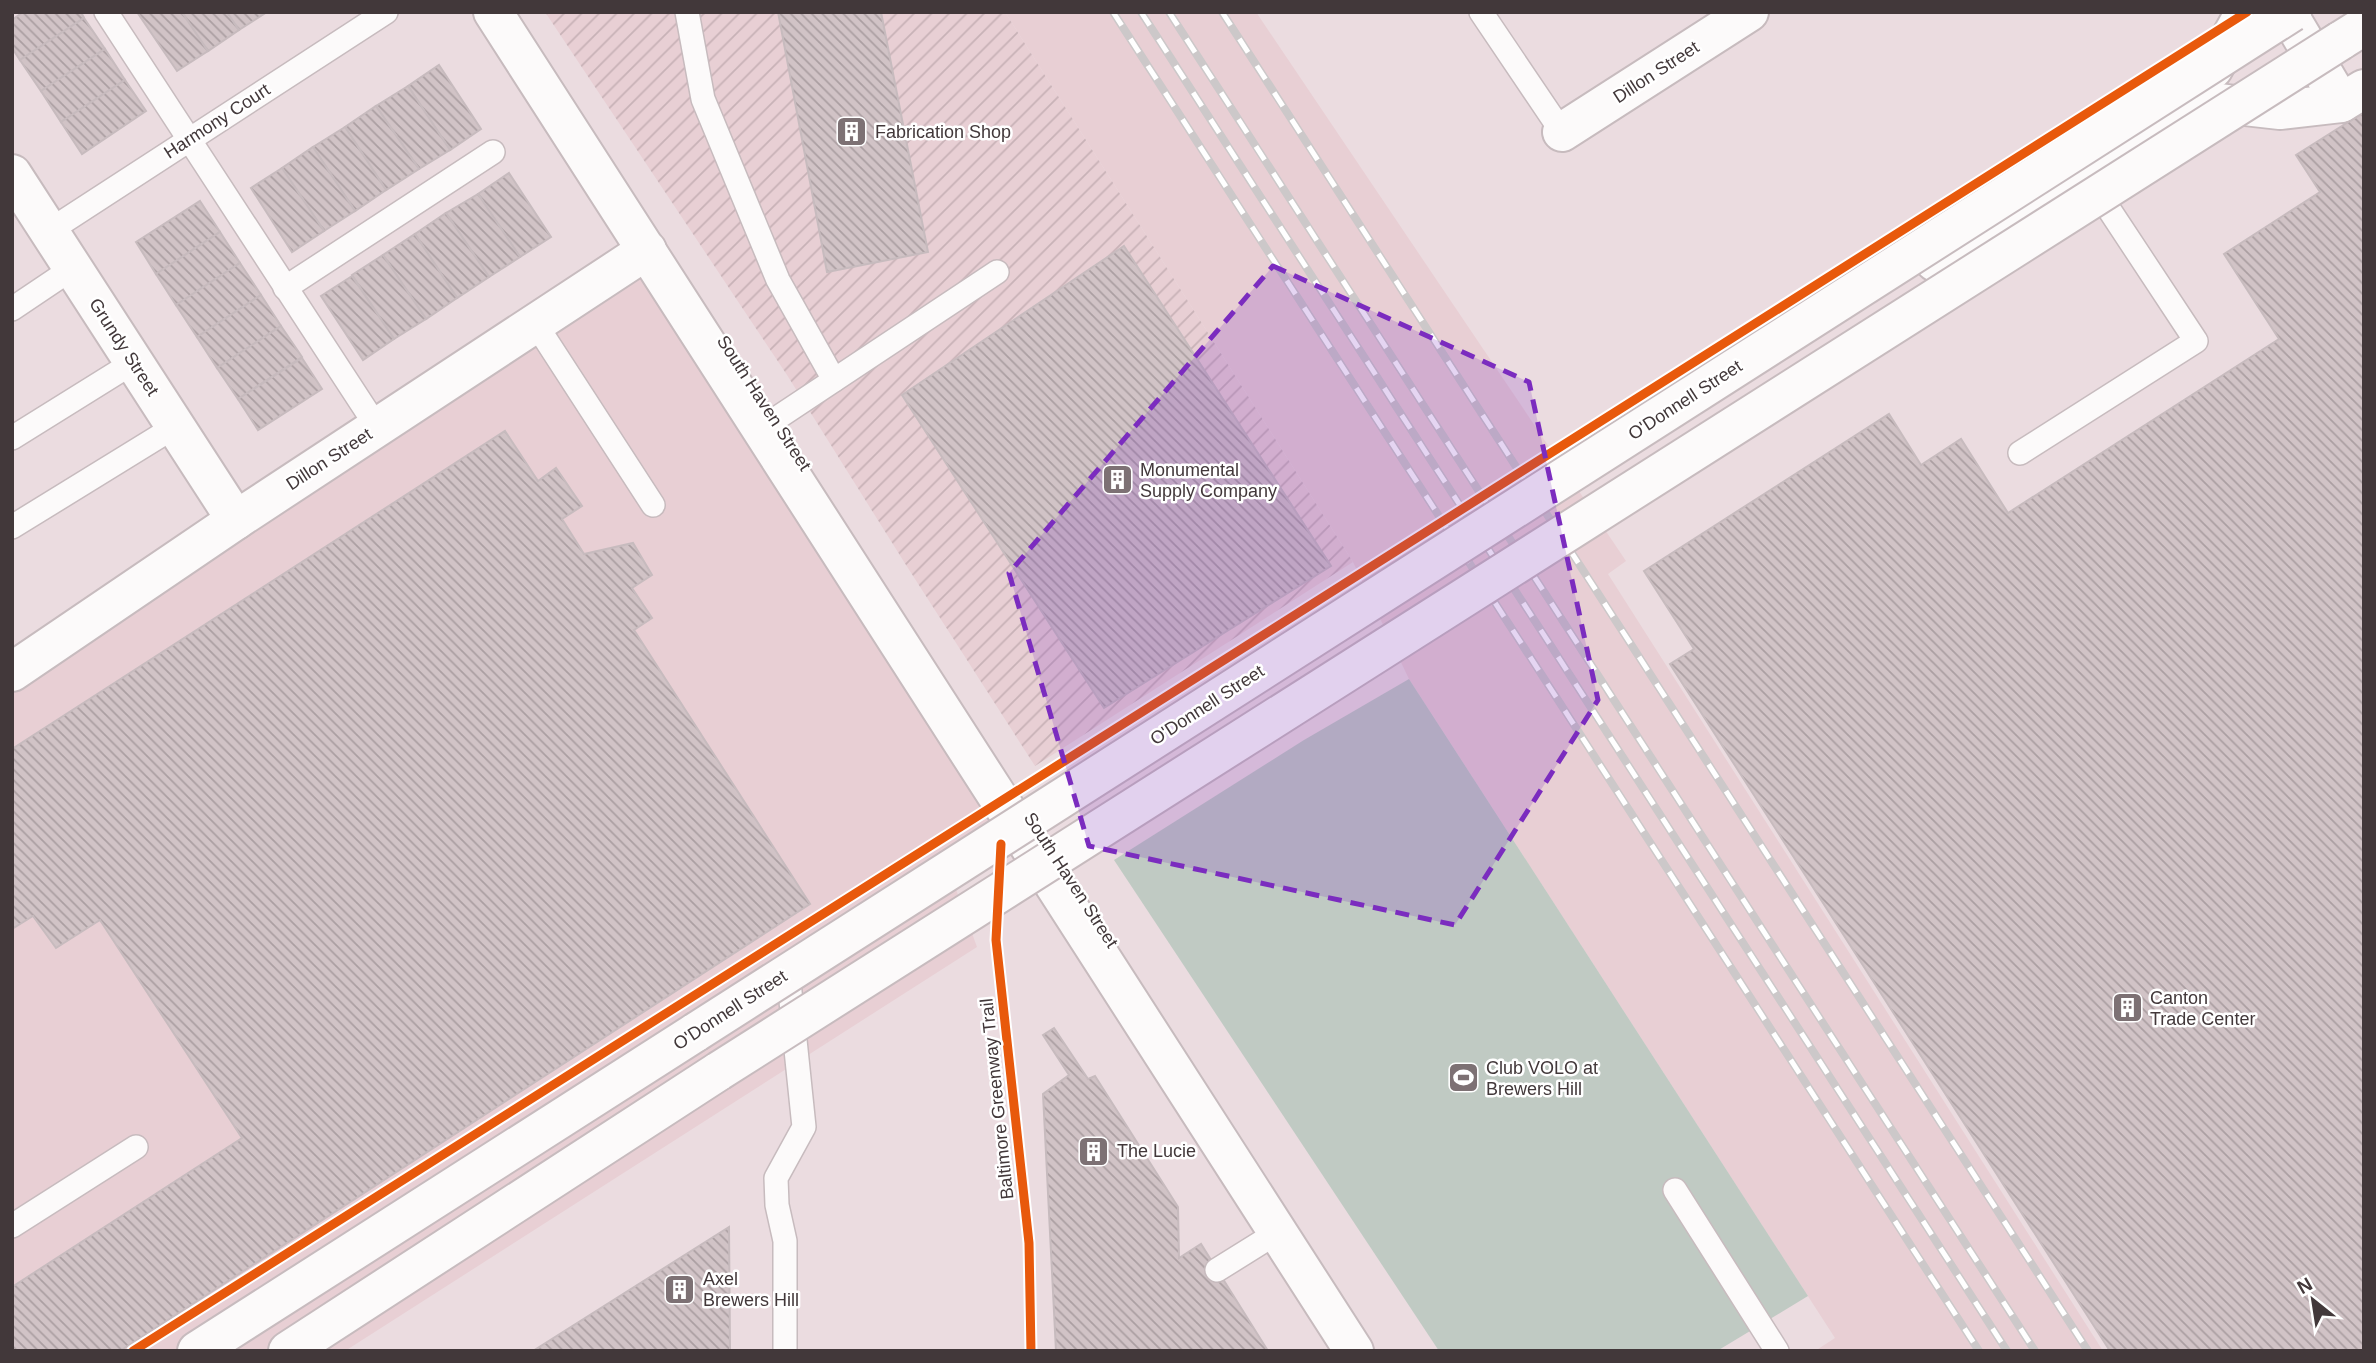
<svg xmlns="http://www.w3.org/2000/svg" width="2376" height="1363" font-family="Helvetica,sans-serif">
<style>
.built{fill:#e8cfd4}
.industrial{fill:url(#industrial-furrows)}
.pitch{fill:#c0cac3}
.building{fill:url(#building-back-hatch);stroke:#c7bbbe;stroke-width:2}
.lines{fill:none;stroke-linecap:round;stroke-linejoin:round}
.lane-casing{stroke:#c7bbbe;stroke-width:26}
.street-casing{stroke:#c7bbbe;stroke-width:42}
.secondary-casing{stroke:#c7bbbe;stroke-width:42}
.primary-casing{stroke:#c7bbbe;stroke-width:42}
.lane{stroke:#fcfafa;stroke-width:23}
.street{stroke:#fcfafa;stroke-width:38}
.secondary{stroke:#fcfafa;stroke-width:38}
.primary{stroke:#fcfafa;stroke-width:38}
.rail-casing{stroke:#ccc8c9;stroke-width:8}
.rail{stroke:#fff;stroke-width:5;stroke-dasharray:16;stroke-linecap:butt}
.primary-bridge-casing{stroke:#c7bbbe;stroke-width:42;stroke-linecap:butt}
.primary-bridge{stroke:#fcfafa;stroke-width:38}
.cycleway-casing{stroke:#fff;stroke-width:13}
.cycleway{stroke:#e8590c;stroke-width:9}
.marked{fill:#7b2cbf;fill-opacity:0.2;stroke:#7b2cbf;stroke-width:5;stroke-dasharray:14 9;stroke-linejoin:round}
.labels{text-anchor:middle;stroke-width:5;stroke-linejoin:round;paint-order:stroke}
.street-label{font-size:18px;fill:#42383a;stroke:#fff}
.poi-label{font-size:18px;fill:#42383a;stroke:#fff;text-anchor:start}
</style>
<defs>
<pattern id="industrial-furrows" width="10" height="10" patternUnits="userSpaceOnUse" patternTransform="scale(1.75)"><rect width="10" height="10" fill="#e8cfd4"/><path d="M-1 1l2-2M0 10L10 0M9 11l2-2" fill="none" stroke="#c8b2b7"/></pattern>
<pattern id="building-back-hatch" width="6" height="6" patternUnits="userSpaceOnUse" patternTransform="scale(1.75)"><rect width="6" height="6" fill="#d1c3c6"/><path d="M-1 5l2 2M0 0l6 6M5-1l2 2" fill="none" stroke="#ab9fa2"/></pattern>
</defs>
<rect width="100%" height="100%" fill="#ebdce0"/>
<g class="built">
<polygon points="1005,12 1256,12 1626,561 1608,574 2103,1351 1815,1351 1835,1338 1409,679 1353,562"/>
<polygon points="651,255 1013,839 954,884 977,947 345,1351 12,1351 12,670"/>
</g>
<polygon class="industrial" points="545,12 1005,12 1353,562 1035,766 906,565 787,375"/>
<polygon class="pitch" points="1409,679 1808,1296 1717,1351 1439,1351 1114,860 1304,740"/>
<g class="building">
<polygon points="23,12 81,12 84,18 20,60 12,48 12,20"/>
<polygon points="137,12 182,12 208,51 177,71"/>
<polygon points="182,12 227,12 239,30 208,51"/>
<polygon points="227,12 267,12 239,30"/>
<polygon points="778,12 881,12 928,252 827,272"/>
<polygon points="84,18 105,49 41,91 20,60"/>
<polygon points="105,49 125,80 61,122 41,91"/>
<polygon points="439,65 481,129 450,150 408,86"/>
<polygon points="125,80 146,111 82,154 61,122"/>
<polygon points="408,86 450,150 419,169 376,106"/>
<polygon points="376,106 419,169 386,190 345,127"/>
<polygon points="2364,112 2364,1351 2110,1351 1670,664 1694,649 1644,571 1889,414 1921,465 1961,439 2008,513 2279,339 2224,254 2320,192 2296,155"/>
<polygon points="345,127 386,190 355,211 313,147"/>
<polygon points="313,147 355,211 324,231 282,168"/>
<polygon points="282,168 324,231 292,252 251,188"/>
<polygon points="509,173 551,237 520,257 478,194"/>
<polygon points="478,194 520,257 489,277 446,213"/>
<polygon points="200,201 220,232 156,274 136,242"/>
<polygon points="446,213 489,277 457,298 415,234"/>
<polygon points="220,232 240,263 176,305 156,274"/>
<polygon points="415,234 457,298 426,319 383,255"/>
<polygon points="1124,246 1331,566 1104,708 902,395"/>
<polygon points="383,255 426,319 394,339 352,275"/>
<polygon points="240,263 261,295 197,337 176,305"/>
<polygon points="352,276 394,339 363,360 321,296"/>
<polygon points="261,295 281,326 217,368 197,337"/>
<polygon points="281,326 302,357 238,399 217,368"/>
<polygon points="302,358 322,389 258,430 238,399"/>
<polygon points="505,431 538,481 556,468 582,506 562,519 584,554 633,543 652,575 632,588 652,618 634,630 810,904 120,1351 12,1351 12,1287 242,1138 100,920 56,948 33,916 12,929 12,749"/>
<polygon points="1054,1028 1088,1079 1095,1076 1178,1207 1179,1258 1201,1244 1268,1351 1056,1351 1043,1094 1069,1075 1043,1035"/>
<polygon points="729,1227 730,1351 533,1351"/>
</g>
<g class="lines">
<defs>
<g id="lane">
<polyline points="106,12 377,427"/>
<polyline points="687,12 703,99 778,280 834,380"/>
<polyline points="1481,12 1562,132"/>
<polyline points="49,231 386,12"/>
<polyline points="285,288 493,152"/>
<polyline points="12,309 73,268"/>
<polyline points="535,323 653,505"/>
<polyline points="762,428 997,272"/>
<polyline points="12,438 134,362"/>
<polyline points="2020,453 2196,341 2093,185"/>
<polyline points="12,527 176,426"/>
<polyline points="1675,1190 1777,1351"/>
<polyline points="12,1226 136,1147"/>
<polyline points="1217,1270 1278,1232"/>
<polyline points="785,1351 785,1241 777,1205 776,1178 804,1127 789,982 804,972"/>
</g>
<g id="street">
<polyline points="2287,12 2341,103"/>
<polyline points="1562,132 1749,12"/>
<polyline points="12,174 236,520"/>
<polyline points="12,672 236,520 647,250"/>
</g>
<g id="secondary">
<polyline points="493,12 1354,1351"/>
<polyline points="2213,69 2245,12"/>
<polyline points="1935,262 2170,118 2218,103 2280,110 2341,103 2364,89"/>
</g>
<g id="primary">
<polyline points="2340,41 2364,26"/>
<polyline points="197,1351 696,1032"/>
<polyline points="288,1351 719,1071"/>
</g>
</defs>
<use href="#lane" class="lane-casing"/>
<use href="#street" class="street-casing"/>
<use href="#secondary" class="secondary-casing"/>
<use href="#primary" class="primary-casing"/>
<use href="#lane" class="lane"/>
<use href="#street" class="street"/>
<use href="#secondary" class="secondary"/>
<use href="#primary" class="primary"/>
<defs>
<g id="rail">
<polyline points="1113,12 1979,1351"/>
<polyline points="1141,12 2007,1351"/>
<polyline points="1169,12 2035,1351"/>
<polyline points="1222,12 2088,1351"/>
</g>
</defs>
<use href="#rail" class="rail-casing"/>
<use href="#rail" class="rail"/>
<defs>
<g id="primary-bridge">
<polyline points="696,1032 2292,12"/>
<polyline points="719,1071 2340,41"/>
</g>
</defs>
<use href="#primary-bridge" class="primary-bridge-casing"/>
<use href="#primary-bridge" class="primary-bridge"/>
<defs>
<g id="cycleway">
<polyline points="1001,844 996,940 1029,1243 1031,1351"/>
<polyline points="133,1351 2247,12"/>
</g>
</defs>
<use href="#cycleway" class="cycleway-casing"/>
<use href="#cycleway" class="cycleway"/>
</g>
<path class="marked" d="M1273,266L1529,382L1598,700L1455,925L1089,846L1009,573Z"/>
<defs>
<symbol id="building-square" viewBox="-11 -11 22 22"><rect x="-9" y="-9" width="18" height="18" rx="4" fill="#7d7174" stroke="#fff"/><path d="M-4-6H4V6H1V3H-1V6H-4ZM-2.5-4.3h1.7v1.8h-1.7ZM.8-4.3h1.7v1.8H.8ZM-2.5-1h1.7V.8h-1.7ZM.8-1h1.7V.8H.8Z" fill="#fff"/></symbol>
<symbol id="stadium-square" viewBox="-11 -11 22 22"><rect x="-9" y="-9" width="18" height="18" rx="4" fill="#7d7174" stroke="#fff"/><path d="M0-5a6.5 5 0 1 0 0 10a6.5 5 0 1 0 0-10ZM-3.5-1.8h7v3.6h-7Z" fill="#fff"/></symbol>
</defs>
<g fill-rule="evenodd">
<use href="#building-square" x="834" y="114" width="35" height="35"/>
<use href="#building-square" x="1100" y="462" width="35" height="35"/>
<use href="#building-square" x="2110" y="990" width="35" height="35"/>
<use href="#stadium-square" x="1446" y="1060" width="35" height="35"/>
<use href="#building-square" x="1076" y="1134" width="35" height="35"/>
<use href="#building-square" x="662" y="1272" width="35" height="35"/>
</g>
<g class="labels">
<g class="street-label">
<text transform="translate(1656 72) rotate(-33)" y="6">Dillon Street</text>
<text transform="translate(217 121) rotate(-33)" y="6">Harmony Court</text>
<text transform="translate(124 347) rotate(57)" y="6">Grundy Street</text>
<text transform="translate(1685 400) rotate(-33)" y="6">O'Donnell Street</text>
<text transform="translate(764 403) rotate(57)" y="6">South Haven Street</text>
<text transform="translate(329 459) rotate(-33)" y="6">Dillon Street</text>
<text transform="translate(1207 705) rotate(-33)" y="6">O'Donnell Street</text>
<text transform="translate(1071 880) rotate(57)" y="6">South Haven Street</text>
<text transform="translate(730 1010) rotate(-33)" y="6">O'Donnell Street</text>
<text transform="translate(997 1099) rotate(-96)" y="6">Baltimore Greenway Trail</text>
</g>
<g class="poi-label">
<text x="875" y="138">Fabrication Shop</text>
<text x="1140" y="476">Monumental<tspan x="1140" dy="21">Supply Company</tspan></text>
<text x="2150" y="1004">Canton<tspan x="2150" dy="21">Trade Center</tspan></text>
<text x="1486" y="1074">Club VOLO at<tspan x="1486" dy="21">Brewers Hill</tspan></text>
<text x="1117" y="1157">The Lucie</text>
<text x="703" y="1285">Axel<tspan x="703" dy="21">Brewers Hill</tspan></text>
</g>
</g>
<rect width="2376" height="1363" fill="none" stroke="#42383a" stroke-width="28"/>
<g transform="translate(2313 1300) rotate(330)" stroke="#ffffff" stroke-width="5" paint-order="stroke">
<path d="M0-5L12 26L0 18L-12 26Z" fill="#42383a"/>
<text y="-10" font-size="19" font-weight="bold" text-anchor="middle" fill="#42383a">N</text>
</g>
</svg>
